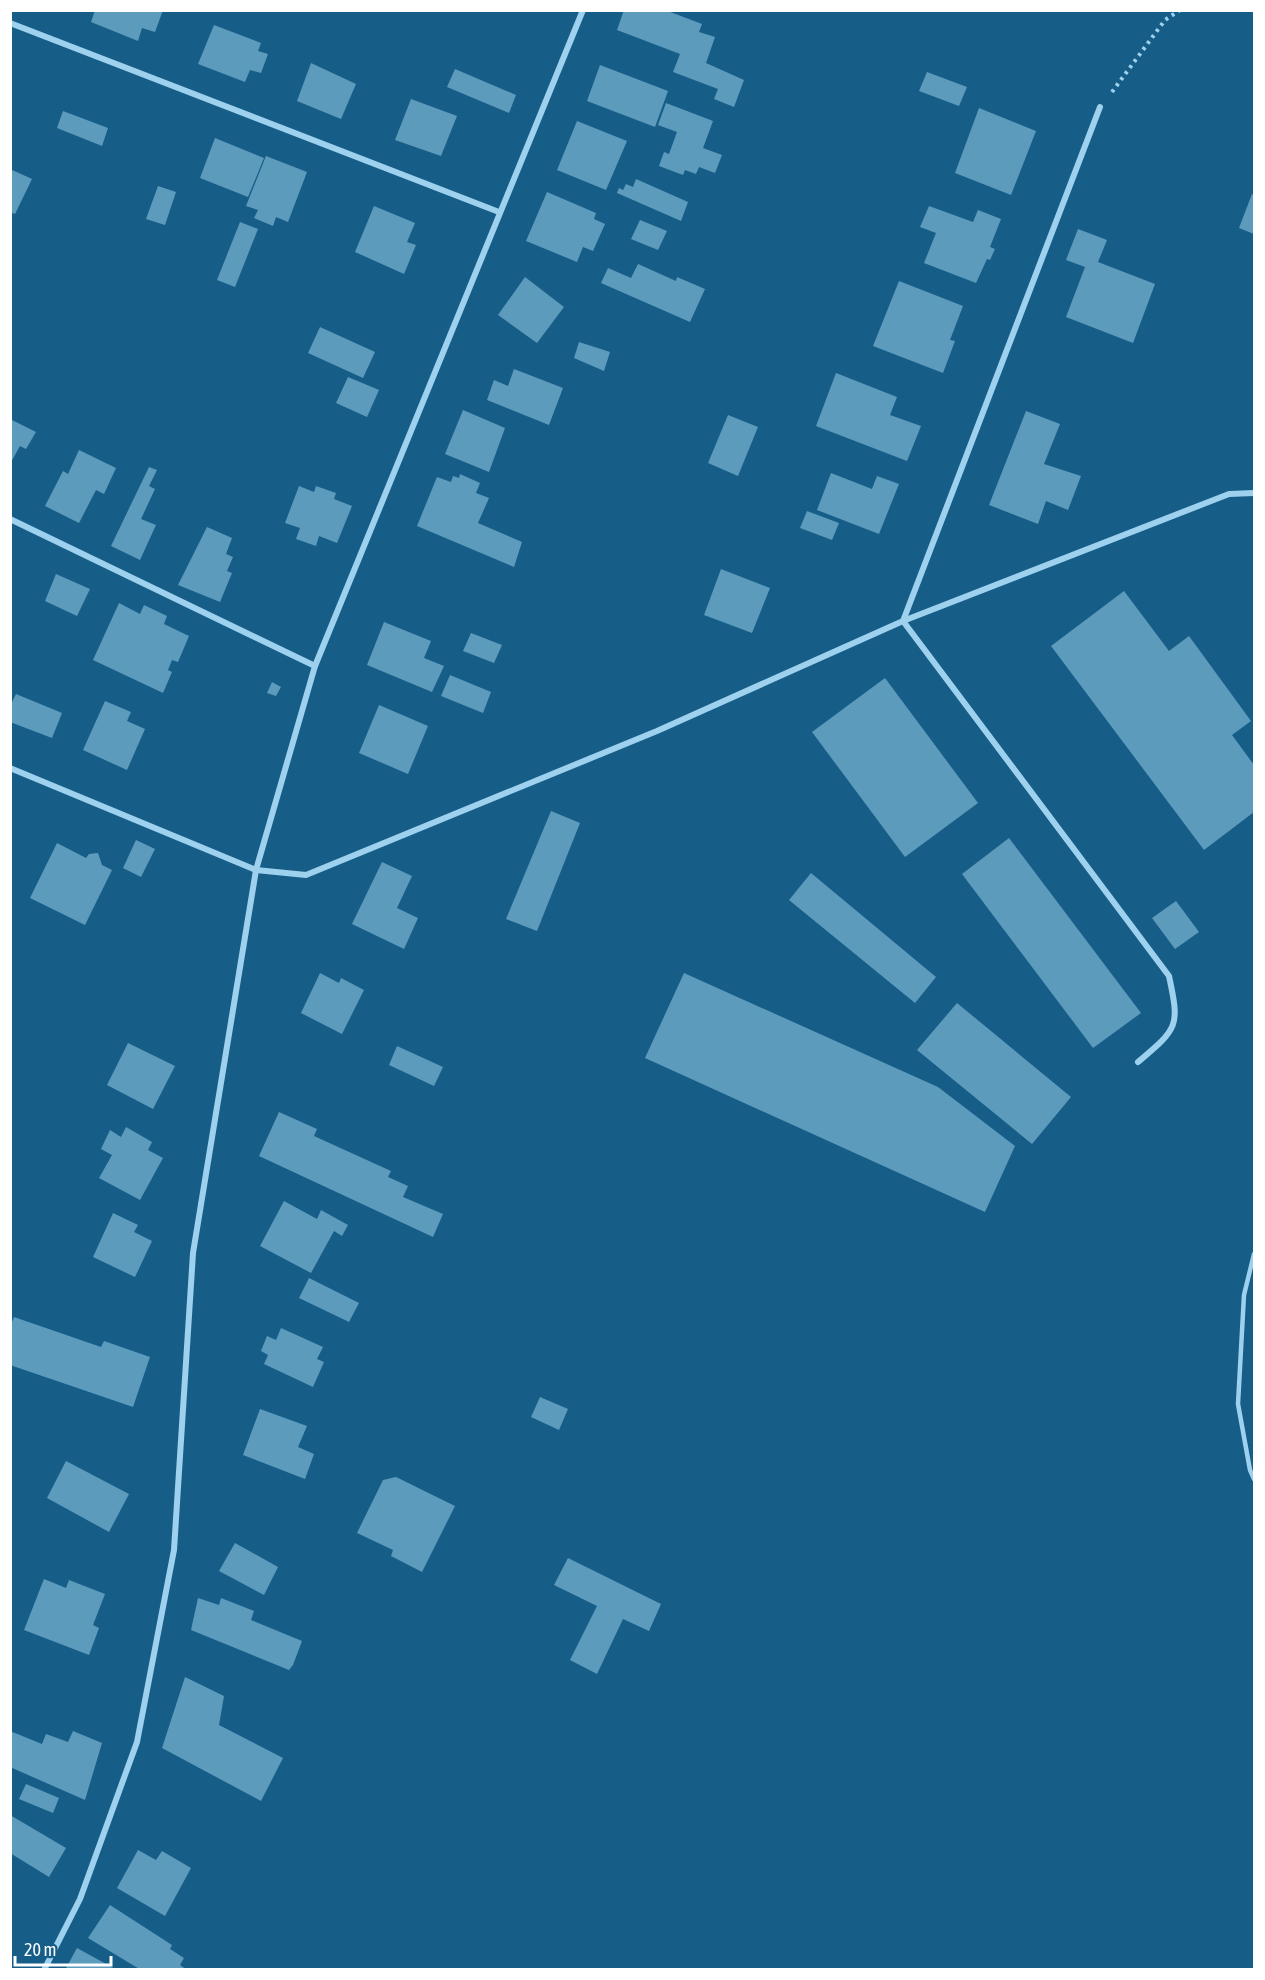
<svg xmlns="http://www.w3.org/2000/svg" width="1265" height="1980" font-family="'Asap Condensed',sans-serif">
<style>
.building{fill:#5d9bbd}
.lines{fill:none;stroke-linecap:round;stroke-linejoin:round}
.path{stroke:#9dd1ee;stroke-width:4;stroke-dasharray:3 4.5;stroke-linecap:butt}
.service{stroke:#9dd1ee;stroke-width:4.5}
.minor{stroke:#9dd1ee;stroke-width:6}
</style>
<rect width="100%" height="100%" fill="#165e88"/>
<g class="building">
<polygon points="95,10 163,10 155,32 142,28 138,41 91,22"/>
<polygon points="624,10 665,10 702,24 699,32 715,37 706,63 744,80 734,107 714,99 718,89 673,72 680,54 617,30"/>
<polygon points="214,25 261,43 258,51 268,54 261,73 250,70 245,82 198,64"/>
<polygon points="311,63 356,84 341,119 297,101"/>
<polygon points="600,65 668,91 655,127 587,101"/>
<polygon points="455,69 516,95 509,113 447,87"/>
<polygon points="927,72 967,87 959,106 919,91"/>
<polygon points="411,99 457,116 441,156 395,140"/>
<polygon points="666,103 713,121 703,148 722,155 715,173 699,167 696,174 685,170 683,175 659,166 664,152 669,154 677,132 658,125"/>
<polygon points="979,108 1036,131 1011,195 955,173"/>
<polygon points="63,111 108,128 102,146 57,128"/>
<polygon points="577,121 627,141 606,190 557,170"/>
<polygon points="215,138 264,158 248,197 200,178"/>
<polygon points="266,156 307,172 288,222 276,217 273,226 254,218 258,210 246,206"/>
<polygon points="10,169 32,179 15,214 10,212"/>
<polygon points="636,179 688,202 681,221 617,193 619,188 623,190 626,184 633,187"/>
<polygon points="158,186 176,192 165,225 146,219"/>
<polygon points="547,192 596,213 594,219 605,224 593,251 583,247 577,262 526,241"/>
<polygon points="1252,194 1254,195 1254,234 1239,228"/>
<polygon points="374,206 415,223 407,242 416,245 404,274 355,252"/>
<polygon points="929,206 973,222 978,210 1001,219 990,247 995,249 990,260 987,259 976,283 924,263 936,233 920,227"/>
<polygon points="640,220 667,231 658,250 631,239"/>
<polygon points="240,222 258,229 235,287 217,280"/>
<polygon points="1078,229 1107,240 1098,262 1155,284 1133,343 1066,317 1085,267 1066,260"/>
<polygon points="638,264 676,281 677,277 705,289 690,322 601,283 608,268 631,278"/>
<polygon points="525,277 564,307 537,343 498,315"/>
<polygon points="899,281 963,306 950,340 955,341 943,373 873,346"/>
<polygon points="320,327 375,352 363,378 308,353"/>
<polygon points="579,342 610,352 604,371 574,358"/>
<polygon points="514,369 563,388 549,425 487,400 494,380 508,386"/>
<polygon points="836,373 897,397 890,415 921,426 907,461 816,426"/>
<polygon points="348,377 379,390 367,417 336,403"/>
<polygon points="463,410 505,428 489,472 445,454"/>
<polygon points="1026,411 1060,424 1044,464 1081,476 1068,510 1046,501 1038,524 989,505"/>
<polygon points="728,415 758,427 738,476 708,463"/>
<polygon points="10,419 36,432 26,449 20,446 10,464"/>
<polygon points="79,450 116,468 104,494 96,490 79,523 45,506 63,471 68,474"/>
<polygon points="149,467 157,470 149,486 155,489 141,519 156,525 140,560 111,546"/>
<polygon points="831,473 872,489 877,476 899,484 879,534 817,510"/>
<polygon points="460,474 480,483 476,493 489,498 478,523 522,542 514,567 417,526 437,477 451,482 453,476 459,478"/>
<polygon points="299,486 314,492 316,486 336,493 334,499 352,506 337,543 319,536 316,546 296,539 300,528 285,523"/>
<polygon points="807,511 839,523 832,540 800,528"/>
<polygon points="207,527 232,538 226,554 233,557 227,571 232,573 220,602 178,585"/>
<polygon points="721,569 770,588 752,633 704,615"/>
<polygon points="56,574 90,589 77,616 45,601"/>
<polygon points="1124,591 1169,651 1189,636 1251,721 1232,735 1254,765 1254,812 1204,850 1051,646"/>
<polygon points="119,603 140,614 144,605 167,616 164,624 189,636 178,662 172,660 168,670 172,672 163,693 93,660"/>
<polygon points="384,622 431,641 424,658 444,666 432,692 367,665"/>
<polygon points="471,633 502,645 494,663 463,651"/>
<polygon points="450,675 491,692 483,713 441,696"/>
<polygon points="885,678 978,803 905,857 812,732"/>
<polygon points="272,682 281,687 276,696 267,693"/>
<polygon points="16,694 62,713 52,738 10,722 10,706"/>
<polygon points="105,701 131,712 127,721 145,729 127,770 83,750"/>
<polygon points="379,705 428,726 408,774 359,753"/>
<polygon points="551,811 580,823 537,931 506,919"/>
<polygon points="1009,838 1141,1013 1093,1048 962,874"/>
<polygon points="136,840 155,849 141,877 123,868"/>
<polygon points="57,843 86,858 89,854 98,853 102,865 112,870 85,925 30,898"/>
<polygon points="382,862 412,876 397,908 418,918 404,949 352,924"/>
<polygon points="811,873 936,977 915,1003 789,900"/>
<polygon points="1176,901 1199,932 1175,949 1152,918"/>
<polygon points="320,973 339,983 341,978 364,990 342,1034 301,1013"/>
<polygon points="684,973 938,1087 1015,1146 985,1212 645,1058"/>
<polygon points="957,1003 1071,1097 1032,1144 917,1050"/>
<polygon points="128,1043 175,1066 153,1109 107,1085"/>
<polygon points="397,1046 443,1067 434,1086 389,1065"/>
<polygon points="279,1112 317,1129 314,1136 391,1171 388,1177 408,1186 403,1197 443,1214 433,1237 259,1156"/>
<polygon points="126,1127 152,1142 148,1150 163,1158 140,1200 99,1178 112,1155 101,1149 110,1130 121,1137"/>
<polygon points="284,1201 317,1219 321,1210 348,1225 342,1236 334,1231 311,1273 260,1246"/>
<polygon points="113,1213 138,1225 134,1232 152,1241 135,1277 93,1257"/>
<polygon points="309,1278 359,1303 349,1322 299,1298"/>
<polygon points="14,1317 101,1347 104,1341 150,1357 133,1407 10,1365 10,1327"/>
<polygon points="281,1328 323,1347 317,1359 324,1362 313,1387 264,1364 268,1355 261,1351 267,1336 276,1340"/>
<polygon points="540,1397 568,1409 559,1430 531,1417"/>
<polygon points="260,1409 307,1426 298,1447 314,1454 305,1479 243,1455"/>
<polygon points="66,1461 129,1494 109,1532 47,1498"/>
<polygon points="396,1477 455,1506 422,1572 391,1556 393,1550 357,1533 383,1480"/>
<polygon points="235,1543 278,1567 264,1595 219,1571"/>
<polygon points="568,1558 661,1604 649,1631 623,1619 597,1674 570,1660 597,1606 554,1585"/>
<polygon points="44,1579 66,1588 69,1580 105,1594 93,1625 99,1628 89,1655 24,1630"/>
<polygon points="198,1598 219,1605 221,1598 254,1611 251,1620 302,1641 293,1665 289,1670 191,1630"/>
<polygon points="185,1677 224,1696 219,1725 283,1758 261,1801 162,1748"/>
<polygon points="10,1731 42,1744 46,1734 68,1742 73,1731 102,1743 85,1800 10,1767"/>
<polygon points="26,1784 59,1798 53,1813 19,1799"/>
<polygon points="10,1815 66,1848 49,1877 10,1853"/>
<polygon points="138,1850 156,1860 162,1851 191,1868 165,1916 117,1888"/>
<polygon points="110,1905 172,1945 170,1949 184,1958 180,1965 187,1970 141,1970 88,1938"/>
<polygon points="77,1948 117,1970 65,1970"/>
</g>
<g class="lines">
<polyline class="path" points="1112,92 1165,20 1180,10"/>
<polyline class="service" points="1254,1254 1244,1295 1238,1404 1250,1470 1254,1479"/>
<g class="minor">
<polyline points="10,23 499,212"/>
<polyline points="10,519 315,666"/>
<polyline points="10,768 256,870 306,875 657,731 903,621 1100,107"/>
<path d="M1138,1062C1178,1028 1180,1027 1169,976L903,621L1229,494L1254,493"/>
<polyline points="44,1970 80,1899 137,1742 174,1550 193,1253 256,870 315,666 583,10"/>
</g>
</g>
<rect width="1265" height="1980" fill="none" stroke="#ffffff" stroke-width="24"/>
<path d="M15 1956v9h96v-9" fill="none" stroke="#ffffff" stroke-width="3"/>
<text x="24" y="1956" font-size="18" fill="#ffffff" stroke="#165e88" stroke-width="4.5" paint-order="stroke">20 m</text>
</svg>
